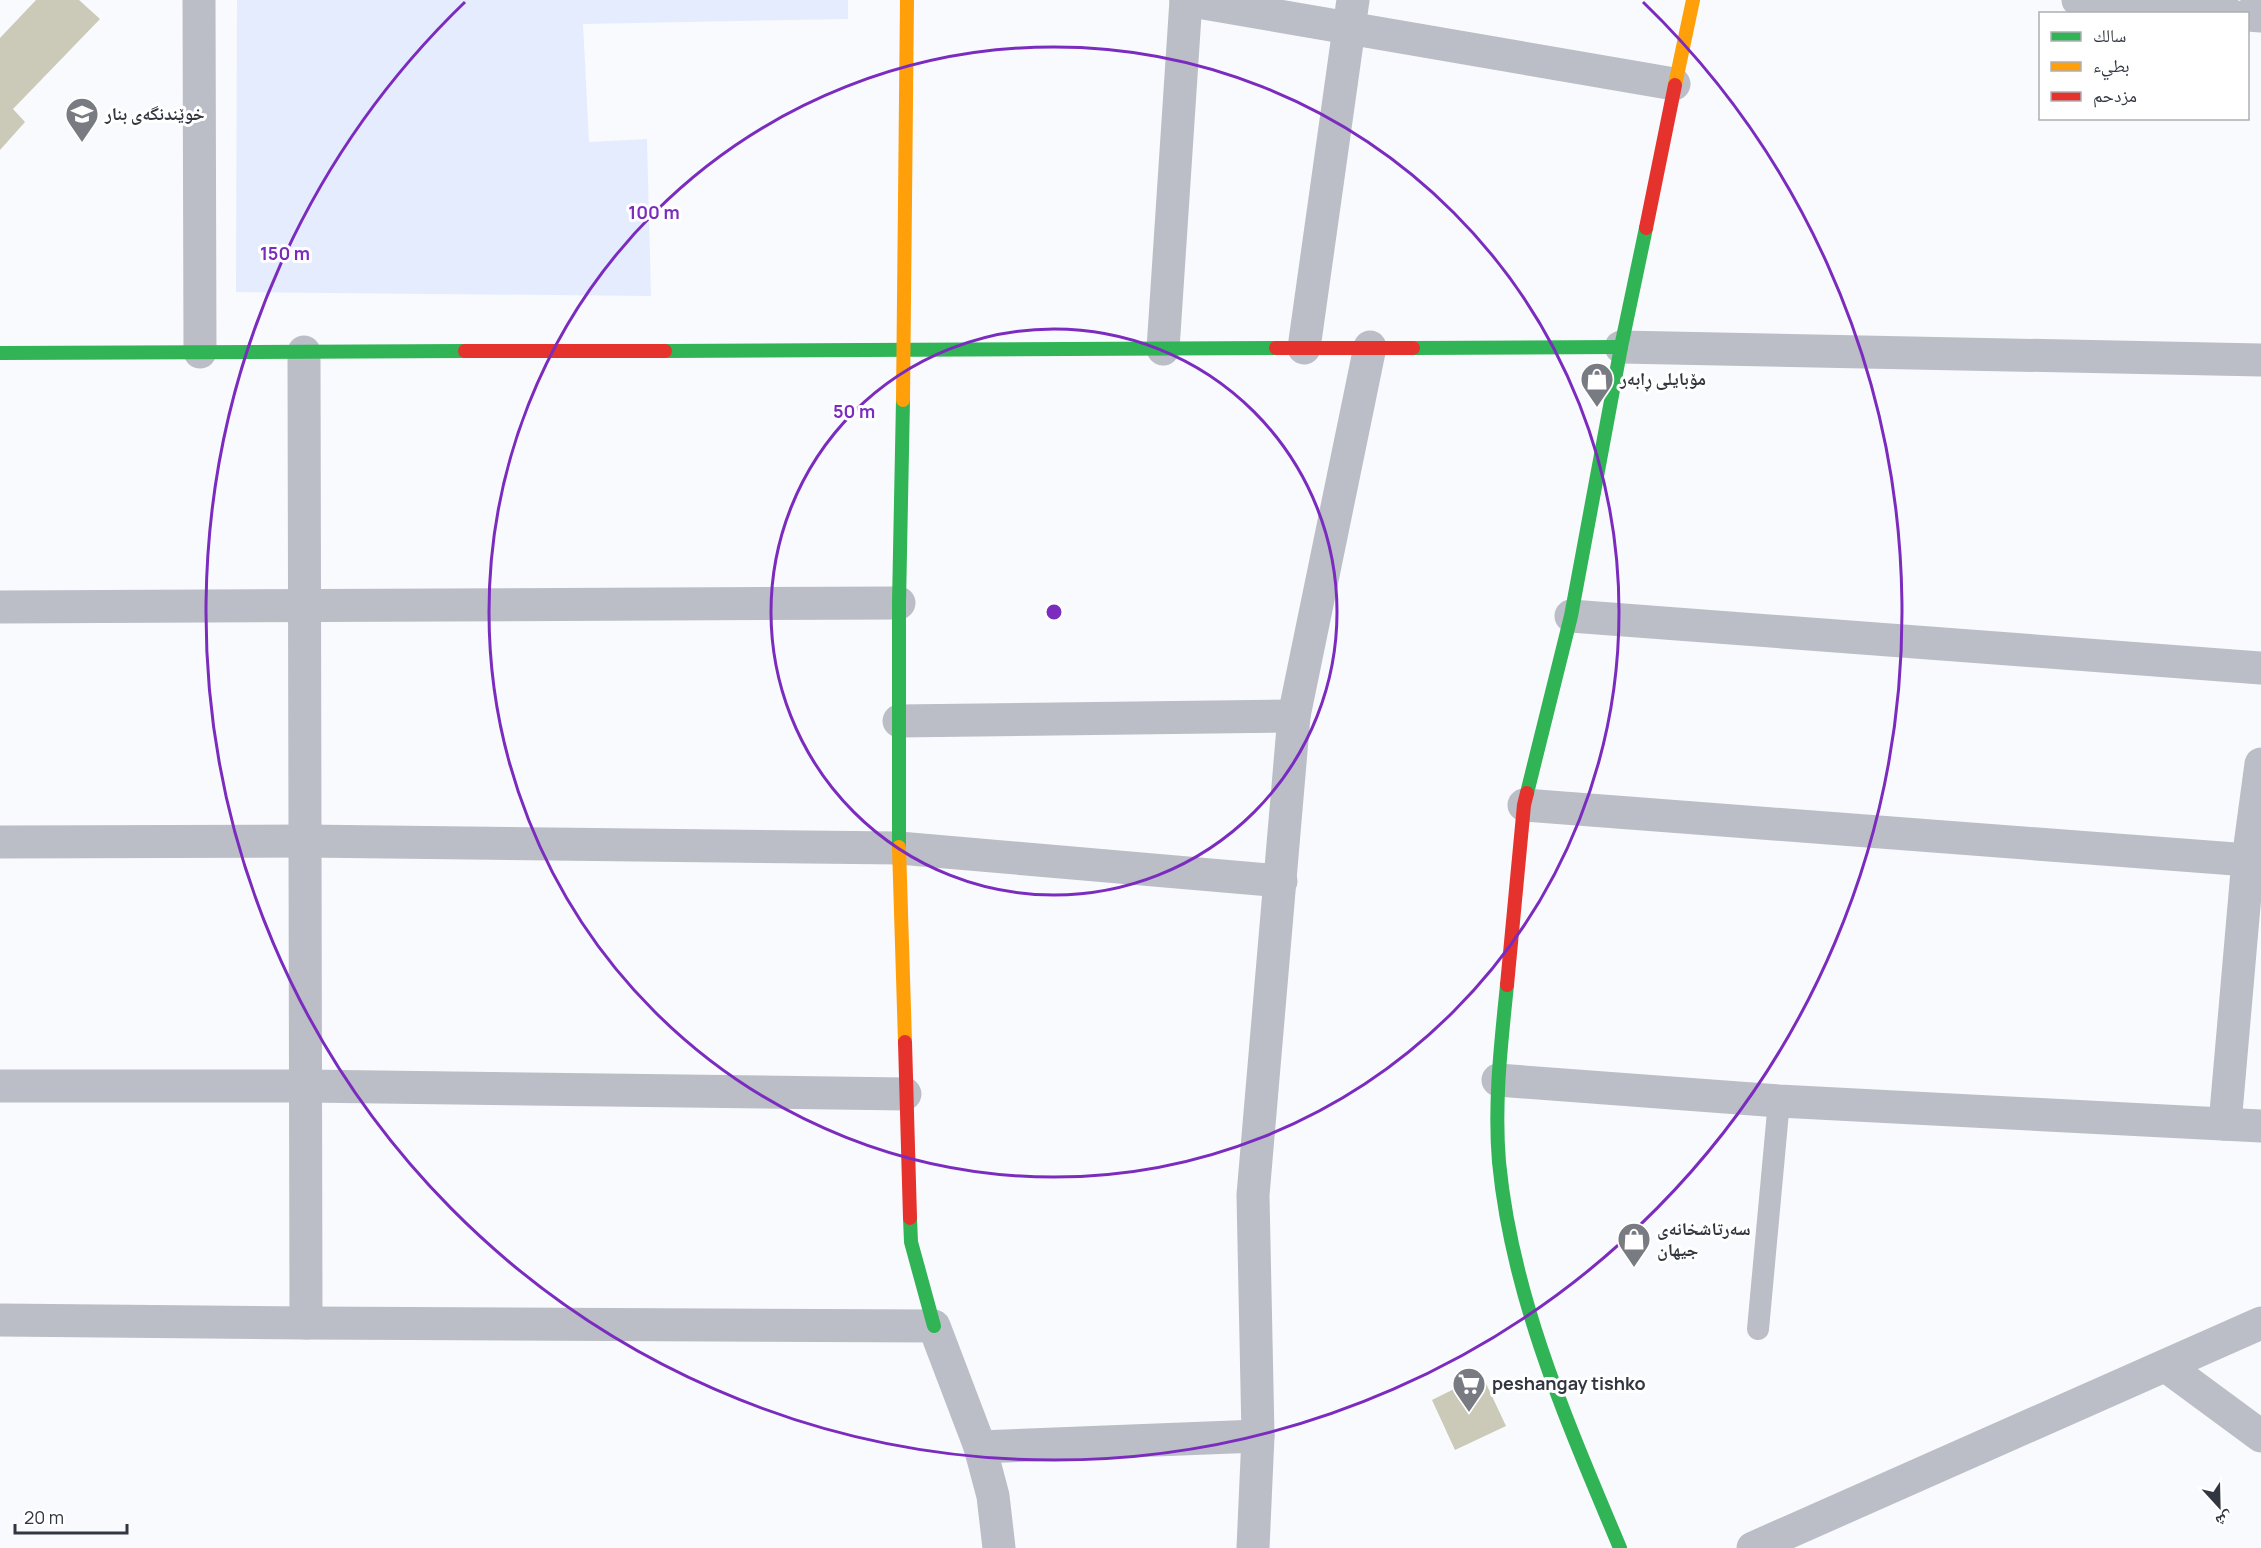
<svg xmlns="http://www.w3.org/2000/svg" width="2261" height="1548" font-family="Manrope,'Noto Naskh Arabic',sans-serif">
<style>
.green{fill:#e5ecfe}
.building{fill:#cbc9b8}
.lines{fill:none;stroke-linecap:round;stroke-linejoin:round}
.lane{stroke:#bbbec7;stroke-width:22}
.street{stroke:#bbbec7;stroke-width:33}
.fast{stroke:#30b455;stroke-width:14}
.slow{stroke:#ff9f0a;stroke-width:14}
.jam{stroke:#e5322d;stroke-width:14}
.ring{fill:none;stroke:#7b2cbf;stroke-width:3}
.labels{text-anchor:middle;stroke-width:6;stroke-linejoin:round;paint-order:stroke}
.poi-label{font-size:18px;font-weight:bold;fill:#323640;stroke:#fff;text-anchor:start}
.centre{fill:#7b2cbf;stroke:#fff;stroke-width:3}
.ring-label{font-size:18px;text-anchor:middle;font-weight:bold;fill:#7b2cbf;stroke:#fff;stroke-width:6;stroke-linejoin:round;paint-order:stroke}
</style>
<rect width="100%" height="100%" fill="#f9fafd"/>
<polygon class="green" points="237,0 848,0 848,19 583,24 589,142 647,139 651,296 236,292"/>
<g class="building">
<polygon points="36,0 79,0 100,19 13,109 25,122 0,150 0,38"/>
<polygon points="1482,1375 1506,1426 1455,1450 1432,1400"/>
</g>
<g class="lines">
<polyline class="lane" points="1758,1329 1779,1101"/>
<g class="street">
<polyline points="199,0 200,352"/>
<polyline points="1186,0 1674,84"/>
<polyline points="2078,0 2229,14"/>
<polyline points="2248,15 2261,16"/>
<polyline points="1621,347 2261,360"/>
<polyline points="1304,348 1353,0"/>
<polyline points="1163,349 1186,0"/>
<polyline points="304,352 306,1323"/>
<polyline points="0,607 899,603"/>
<polyline points="1571,616 2261,668"/>
<polyline points="899,721 1294,716"/>
<polyline points="1524,805 2248,860"/>
<polyline points="0,842 305,841 899,848 1281,881"/>
<polyline points="1498,1080 1779,1101 2261,1126"/>
<polyline points="0,1086 306,1086 905,1094"/>
<polyline points="2225,1124 2248,860 2261,764"/>
<polyline points="0,1320 306,1323 934,1326 980,1447 993,1496 999,1548"/>
<polyline points="2166,1366 2261,1436"/>
<polyline points="980,1447 1258,1436"/>
<polyline points="1253,1548 1258,1436 1253,1195 1294,716 1370,347"/>
<polyline points="1753,1548 2261,1323"/>
</g>
<g class="fast">
<polyline points="1413,348 1621,347"/>
<polyline points="665,351 1276,348"/>
<polyline points="0,353 465,351"/>
<polyline points="1527,793 1571,616 1621,347 1646,228"/>
<polyline points="899,847 899,603 903,400"/>
<path d="M1507,985C1501,1044 1494,1103 1499,1162C1512,1298 1568,1424 1620,1548"/>
<polyline points="910,1218 911,1242 934,1326"/>
</g>
<g class="slow">
<polyline points="1675,85 1693,0"/>
<polyline points="903,400 907,0"/>
<polyline points="899,847 905,1042"/>
</g>
<g class="jam">
<polyline points="1646,228 1675,85"/>
<polyline points="1276,348 1413,348"/>
<polyline points="465,351 665,351"/>
<polyline points="1507,985 1524,805 1527,793"/>
<polyline points="905,1042 910,1218"/>
</g>
</g>
<g class="ring">
<circle cx="1054" cy="612" r="283"/>
<circle cx="1054" cy="612" r="565"/>
<path d="M1643 2A848 848 0 1 1 465 2"/>
</g>
<defs>
<symbol id="school-pin" viewBox="-11 -11 22 30"><path d="M0 17L-7.5 6A9.5 9.5 0 1 1 7.5 6Z" fill="#787b82" stroke="#fff"/><path d="M0-5L7-2L0 1L-7-2ZM-4 1L0 2.5L4 1V4Q0 6-4 4Z" fill="#fff"/></symbol>
<symbol id="shop-pin" viewBox="-11 -11 22 30"><path d="M0 17L-7.5 6A9.5 9.5 0 1 1 7.5 6Z" fill="#787b82" stroke="#fff"/><path d="M-5-2.5h2.3a2.7 3.5 0 0 1 5.4 0H5L5.5 6h-11ZM-1.5-2.5h3a1.5 2.3 0 0 0-3 0Z" fill="#fff"/></symbol>
<symbol id="supermarket-pin" viewBox="-11 -11 22 30"><path d="M0 17L-7.5 6A9.5 9.5 0 1 1 7.5 6Z" fill="#787b82" stroke="#fff"/><path d="M-6-5.5h2.5l.6 2H6L4.5 2H-2.5L-4.4-4H-6ZM-1.5 3.2a1.3 1.3 0 1 0 .1 0ZM3 3.2a1.3 1.3 0 1 0 .1 0Z" fill="#fff"/></symbol>
</defs>
<g fill-rule="evenodd">
<use href="#school-pin" x="63" y="95" width="38" height="52"/>
<use href="#shop-pin" x="1578" y="360" width="38" height="52"/>
<use href="#shop-pin" x="1615" y="1220" width="38" height="52"/>
<use href="#supermarket-pin" x="1450" y="1365" width="38" height="52"/>
</g>
<g class="labels">
<g class="poi-label">
<text x="105" y="120">خوێندنگەی بنار</text>
<text x="1620" y="385">مۆبایلی ڕابەر</text>
<text x="1657" y="1235">سەرتاشخانەی<tspan x="1657" dy="21">جیهان</tspan></text>
<text x="1492" y="1390">peshangay tishko</text>
</g>
</g>
<circle cx="1054" cy="612" r="9" class="centre"/>
<g class="ring-label">
<text x="654" y="219">100 m</text>
<text x="285" y="260">150 m</text>
<text x="854" y="418">50 m</text>
</g>
<rect x="2039" y="12" width="210" height="108" fill="#ffffff" stroke="#adafb3" stroke-width="1.5"/>
<rect x="2051" y="32" width="30" height="9" fill="#30b455" stroke="#adafb3" stroke-width="1.5"/>
<text x="2093" y="42" font-size="18" fill="#323640">سالك</text>
<rect x="2051" y="62" width="30" height="9" fill="#ff9f0a" stroke="#adafb3" stroke-width="1.5"/>
<text x="2093" y="72" font-size="18" fill="#323640">بطيء</text>
<rect x="2051" y="92" width="30" height="9" fill="#e5322d" stroke="#adafb3" stroke-width="1.5"/>
<text x="2093" y="102" font-size="18" fill="#323640">مزدحم</text>
<g transform="translate(2219 1506) rotate(158)" stroke="#ffffff" stroke-width="4.5" paint-order="stroke">
<path d="M0-4.5L10 22L0 15L-10 22Z" fill="#323640"/>
<text y="-9" font-size="16" font-weight="bold" text-anchor="middle" fill="#323640">ش</text>
</g>
<path d="M15 1524v9h112v-9" fill="none" stroke="#323640" stroke-width="3"/>
<text x="24" y="1524" font-size="18" fill="#323640" stroke="#ffffff" stroke-width="4.5" paint-order="stroke">20 m</text>
</svg>
